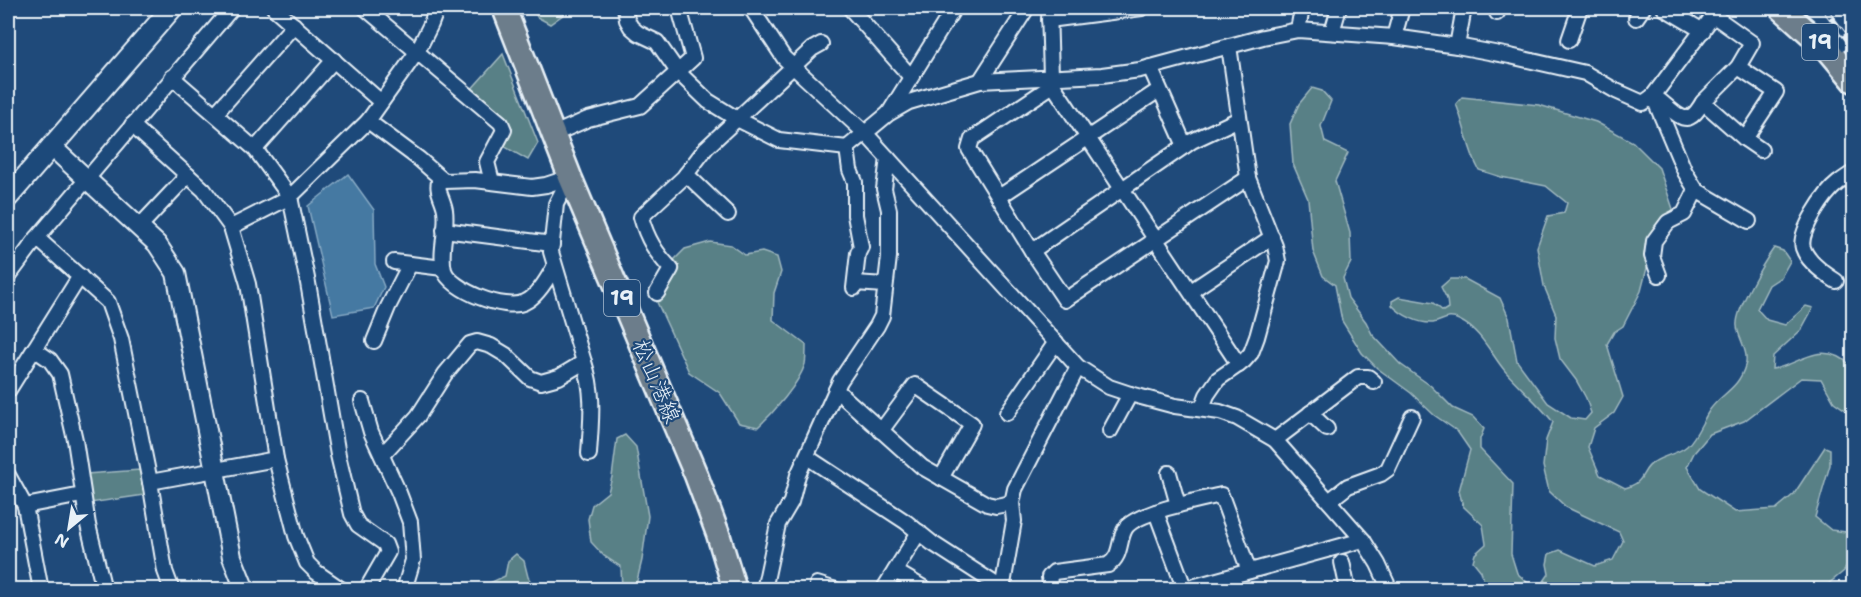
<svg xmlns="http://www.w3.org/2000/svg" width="1861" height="597" font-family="'Shantell Sans','Klee One',sans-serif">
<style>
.green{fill:#588086;stroke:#a0b8bf;stroke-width:1.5}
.water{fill:#4579a2;stroke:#86a9c4;stroke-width:1.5}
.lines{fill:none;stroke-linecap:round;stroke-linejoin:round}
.minor-casing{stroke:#e8f1f8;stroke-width:18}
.tertiary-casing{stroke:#e8f1f8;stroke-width:22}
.secondary-casing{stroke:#e8f1f8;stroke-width:24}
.primary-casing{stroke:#e8f1f8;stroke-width:27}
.minor{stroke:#1f4a7a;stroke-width:14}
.tertiary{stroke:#1f4a7a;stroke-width:18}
.secondary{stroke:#1f4a7a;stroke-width:20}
.primary{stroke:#6c7d8b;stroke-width:22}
.rail-casing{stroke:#e8f1f8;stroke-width:6}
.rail{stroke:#1f4a7a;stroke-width:4;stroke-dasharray:11;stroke-linecap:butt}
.labels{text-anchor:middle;stroke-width:4.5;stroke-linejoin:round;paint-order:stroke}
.shield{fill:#1f4a7a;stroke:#acbfd2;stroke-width:1.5}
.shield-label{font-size:21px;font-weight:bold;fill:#e8f1f8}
.street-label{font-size:22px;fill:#e8f1f8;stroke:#1f4a7a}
</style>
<rect width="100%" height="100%" fill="#1f4a7a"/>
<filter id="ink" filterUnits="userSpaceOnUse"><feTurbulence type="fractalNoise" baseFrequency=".0167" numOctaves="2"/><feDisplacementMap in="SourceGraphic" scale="12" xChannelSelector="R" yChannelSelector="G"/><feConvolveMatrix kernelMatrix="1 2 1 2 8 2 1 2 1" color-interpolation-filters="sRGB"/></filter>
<g filter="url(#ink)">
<g class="green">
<polygon points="533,8 578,8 567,12 550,24 537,17"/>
<polygon points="503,54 538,143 528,160 500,144 509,126 469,92"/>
<path d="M1312,88L1322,91L1331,101L1321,126L1325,142L1348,153L1335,181L1350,233L1351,262L1343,278L1348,298L1366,322L1372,334L1400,364L1431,386L1453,408L1473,417L1484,429L1480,439V449L1513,484L1511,554L1517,573L1530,585L1542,584L1549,574L1547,564L1549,554L1560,550L1595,566L1613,560L1623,541L1619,532L1566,507L1549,491L1543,466L1546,440L1553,422C1539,404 1521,389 1505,371C1490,353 1482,331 1459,320C1448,314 1443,321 1433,323C1419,324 1401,315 1392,305V301L1399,297L1433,303L1443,311L1448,308L1447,299L1441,287L1450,279H1465L1500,298L1509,318L1517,361L1548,403L1571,418L1585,420L1591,413L1586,398L1576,380L1560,359L1555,338L1556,315L1544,286L1537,247L1548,216L1564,213L1567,203L1546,186L1501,177L1479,170C1468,150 1465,126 1456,104L1462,97L1539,105L1596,122L1633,142L1659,168L1673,209L1653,245L1641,291L1623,326L1614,332L1607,344L1623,397L1614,413L1594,428L1588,447L1600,475L1625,488C1647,482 1640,470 1654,462C1664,455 1678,454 1687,446C1696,438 1702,422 1709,411C1721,393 1738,390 1745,366C1750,353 1738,338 1737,326C1735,310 1764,262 1774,248L1783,251L1790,261L1781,277L1769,285L1757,309L1767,320L1785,325L1806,306L1813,308L1801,330L1773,356L1772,369C1796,366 1813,346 1837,356C1843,358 1848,364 1853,366V415L1834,402L1821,379L1801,378L1744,421L1710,434L1694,453L1687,467L1700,489L1735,512L1776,509L1794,494L1825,447L1830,449V465L1815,517L1831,530L1853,533V554L1844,571L1822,589H1486L1481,571L1473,561L1475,554L1486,544L1483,525L1463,506L1459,491L1470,450L1457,431L1434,415L1411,393L1377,368L1362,353L1342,321L1335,285L1323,276L1313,251L1308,199L1293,164L1290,124L1299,104Z"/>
<path d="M710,242L731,245L745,255L762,252L777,257L781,272L774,293L773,320L806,345C806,351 806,359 805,364C799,384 773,413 758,427L739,423L720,393L689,372L656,300L670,264L685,249Z"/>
<polygon points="625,435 636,447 648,516 642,560 635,589 622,589 621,567 604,556 591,542 588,519 592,505 608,492 612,477 617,439"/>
<polygon points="140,470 144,495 90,503 86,474"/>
<polygon points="516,554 524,561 528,577 535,589 477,589 505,576 508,561"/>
</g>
<polygon class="water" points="348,174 374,210 375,264 384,287 374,308 333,315 308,206"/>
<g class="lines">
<defs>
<g id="minor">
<polyline points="274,8 381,102"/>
<polyline points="365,8 501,123 504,130 487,162 492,182"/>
<polyline points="625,8 627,20 631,27 638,33 657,42 678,72 708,101 737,119 779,140 847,148"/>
<polyline points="751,8 784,58 866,134 1078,367 1109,387 1130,394 1175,406 1220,412 1237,418 1275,440 1363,540 1378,564 1390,590"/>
<polyline points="850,8 911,77"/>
<polyline points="1049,8 1051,77 1053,85 1239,365"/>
<polyline points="1664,8 1703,31"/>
<polyline points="1853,8 1854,8"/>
<polyline points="1497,13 1499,8"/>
<polyline points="1636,18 1643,8"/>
<polyline points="1049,20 1142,8"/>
<polyline points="1298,30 1302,8"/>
<polyline points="1332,32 1339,8"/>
<polyline points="1394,37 1402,8"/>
<polyline points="1569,40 1580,8"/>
<polyline points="1457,46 1464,8"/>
<polyline points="1829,51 1854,36"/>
<polyline points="1150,67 1185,146"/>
<polyline points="1738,67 1776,92 1745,139"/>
<polyline points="172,77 255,149 290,197 308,283 338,455 352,514 358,525 385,544 388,552 366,590"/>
<polyline points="980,81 1027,8"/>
<polyline points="1053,85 972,139 969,149 1032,251 1065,300 1248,178"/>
<polyline points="1653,96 1685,172 1696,190 1684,214 1668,222 1654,241 1652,256 1659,275"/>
<path d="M1653,96C1663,100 1680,123 1690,117C1695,115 1700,107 1703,102L1745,139L1761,150"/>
<polyline points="1703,102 1738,67 1752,43 1714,16"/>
<polyline points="216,113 294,25"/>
<polyline points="889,113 954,8"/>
<polyline points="368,121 419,159 444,181 475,180 532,187 546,185 570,177 556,204 551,252 584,362 559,377 541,382 530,378 506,355 491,346 477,342 470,344 445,374 418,416 382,455"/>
<polyline points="132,125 204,190 231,227 248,284 276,459 296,536 307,563 316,572 342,590"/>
<polyline points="554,134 588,119 640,106 693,58 679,8"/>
<polyline points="255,149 334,60"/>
<polyline points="686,174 728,214"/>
<path d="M440,178C435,190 443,198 445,210C448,229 439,251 444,270C450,290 506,312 525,302C537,297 548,278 554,267"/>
<polyline points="1696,190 1749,221"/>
<polyline points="999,197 1159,90"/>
<polyline points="139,227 188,175"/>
<polyline points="231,227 290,197 368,121 417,52 431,24 437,8"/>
<polyline points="444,230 552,244"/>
<polyline points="37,238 108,302 121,339 150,482 165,571 172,590"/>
<polyline points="1032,251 1192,141 1239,119"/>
<polyline points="394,262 443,268"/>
<polyline points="8,277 37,238 232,8"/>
<path d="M1836,281C1825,274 1807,261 1803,248C1798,232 1825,193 1838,183C1843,179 1848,176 1854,172"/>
<polyline points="855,283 885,285"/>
<polyline points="854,288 858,253 861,247 855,215 855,182 850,170 847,148 888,114 909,102 980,81 1102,75 1140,70 1263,37 1298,30 1394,37 1457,46 1510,56 1585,73 1616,91 1643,103 1653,96 1719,8"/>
<polyline points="1191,291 1272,237"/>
<path d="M657,293L671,269C656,253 647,239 641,217L684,177L706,148L812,49L821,44"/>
<polyline points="374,341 388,307 410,264"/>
<polyline points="34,349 50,360 60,374 75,440 88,525 104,590"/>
<path d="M584,362C595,394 591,421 589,454"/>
<polyline points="836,390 922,467 987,504 996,506 1012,503"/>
<polyline points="8,391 80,276"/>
<polyline points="362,401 371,432 399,493 410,522 413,560 404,590"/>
<polyline points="1202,408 1207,395 1218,379 1244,361 1251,353 1257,337 1278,261 1275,246 1248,178 1229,46"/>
<polyline points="1007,413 1056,342"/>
<polyline points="1310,413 1327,429"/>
<polyline points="881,431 915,385 972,424 941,478"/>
<polyline points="1110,431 1130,394"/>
<polyline points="1275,440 1358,377 1368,377 1374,382"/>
<polyline points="807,457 906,522 932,543 1003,589"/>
<polyline points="1169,473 1178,505"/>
<polyline points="8,475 25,506 41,590"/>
<polyline points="150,482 276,459"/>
<polyline points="1329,501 1348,486 1381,474 1388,469 1412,417"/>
<polyline points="25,506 82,495"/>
<polyline points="1156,512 1185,590"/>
<polyline points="1342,562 1348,590"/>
<polyline points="895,571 927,590"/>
<polyline points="817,584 836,590"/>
<polyline points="764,590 778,524 791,502 798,475 840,381 877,326 882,316 889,257 889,210 884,189 888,158"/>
<polyline points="883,590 919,532"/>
<polyline points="1002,590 1014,521 1012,503 1015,489 1078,367"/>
<path d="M1051,590L1049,577L1054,572L1108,565C1122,556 1118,542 1125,529C1134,513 1203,499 1221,495L1249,571"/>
<polyline points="1181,590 1363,540"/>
</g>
<polyline id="tertiary" points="51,146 157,244 176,273 232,557 245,590"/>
<polyline id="secondary" points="8,197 172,8"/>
<g id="primary">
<polyline points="504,8 570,177 696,475 718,534 735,590"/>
<polyline points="1781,8 1829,51 1854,81"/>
</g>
</defs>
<use href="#minor" class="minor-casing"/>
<use href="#tertiary" class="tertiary-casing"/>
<use href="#secondary" class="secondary-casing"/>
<use href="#primary" class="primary-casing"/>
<use href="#minor" class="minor"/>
<use href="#tertiary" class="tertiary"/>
<use href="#secondary" class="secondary"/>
<use href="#primary" class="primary"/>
<defs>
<polyline id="rail" points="1824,8 1854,48"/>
</defs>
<use href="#rail" class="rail-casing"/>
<use href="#rail" class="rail"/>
</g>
</g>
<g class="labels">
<g class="shield">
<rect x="1802" y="24" width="36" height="36" rx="4.5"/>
<rect x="604" y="280" width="36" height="36" rx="4.5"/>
</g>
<g class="shield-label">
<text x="1820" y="49">19</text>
<text x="622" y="305">19</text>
</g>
<g class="street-label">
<text transform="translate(657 381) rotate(67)" y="8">松山港線</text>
</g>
</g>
<rect width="1861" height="597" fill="none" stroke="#1f4a7a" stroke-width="30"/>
<rect x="15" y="15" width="1831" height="567" fill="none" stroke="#e8f1f8" stroke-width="2" filter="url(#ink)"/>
<g transform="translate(69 528) rotate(210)" stroke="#1f4a7a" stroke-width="4.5" paint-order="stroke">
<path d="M0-4.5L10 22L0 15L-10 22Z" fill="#e8f1f8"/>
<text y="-9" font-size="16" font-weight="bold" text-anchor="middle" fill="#e8f1f8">N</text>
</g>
</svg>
